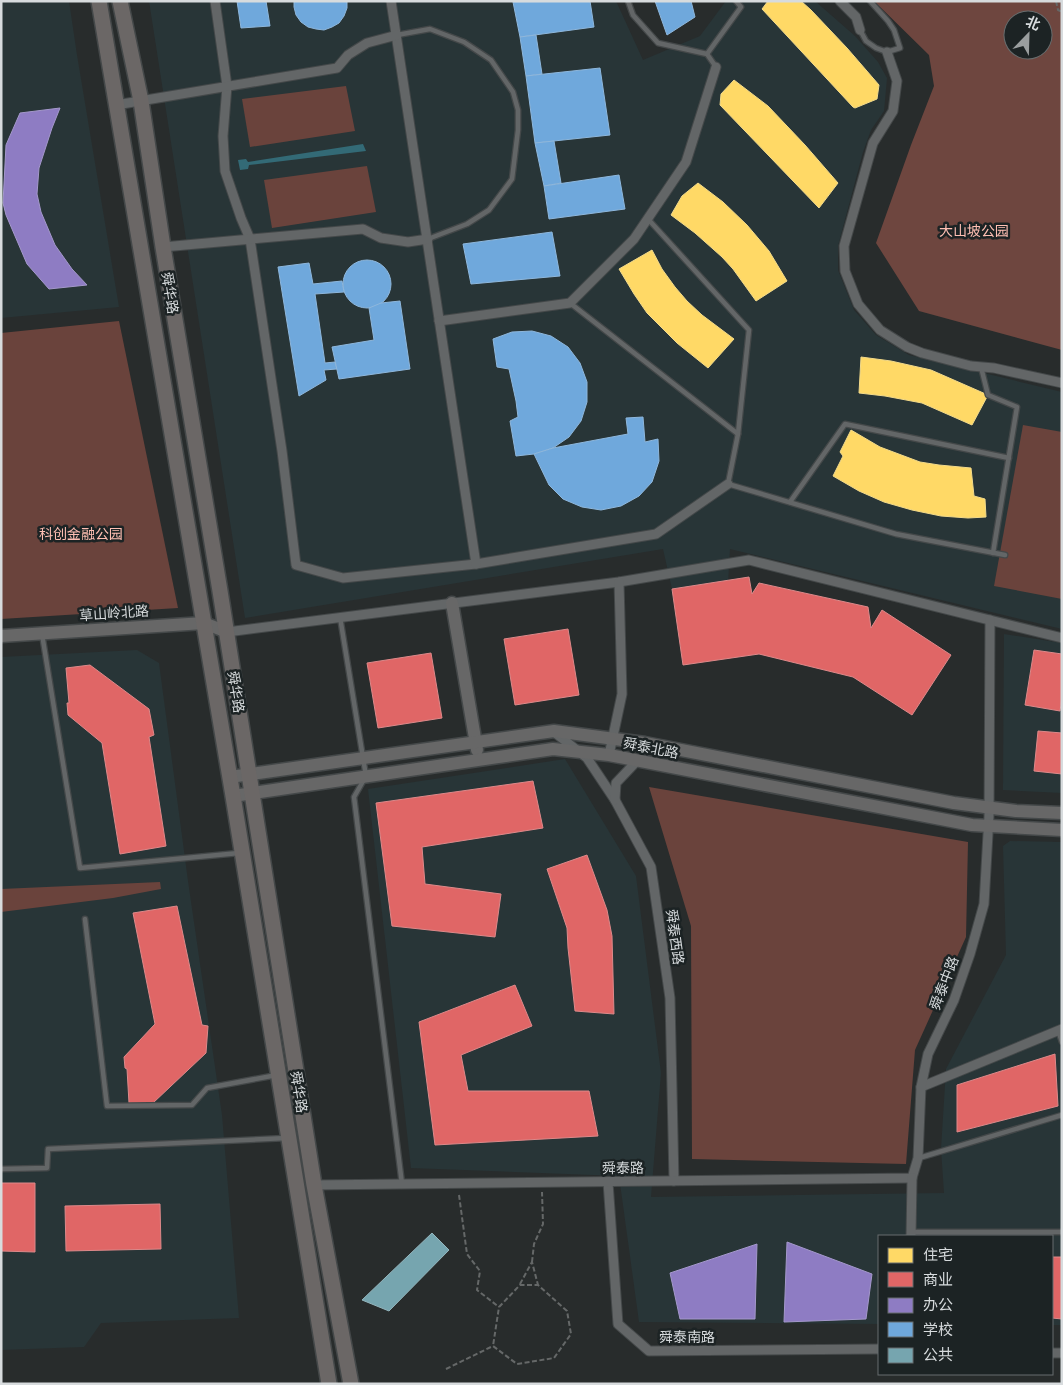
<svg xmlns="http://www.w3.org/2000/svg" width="1063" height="1385" font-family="'PT Sans Narrow','Noto Sans SC',sans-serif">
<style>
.built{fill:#283537}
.green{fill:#6a433c}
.forest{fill:#6e463f;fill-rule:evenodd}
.water{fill:#336a76}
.homes{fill:#ffd966;stroke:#f3da8a}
.shops{fill:#e06666;stroke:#dd898a}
.offices{fill:#8e7cc3;stroke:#a498cb}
.schools{fill:#6fa8dc;stroke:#8eb7dc}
.public{fill:#76a5af;stroke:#93b5bd}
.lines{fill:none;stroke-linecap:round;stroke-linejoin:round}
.lane-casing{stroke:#444849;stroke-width:7}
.street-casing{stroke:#444849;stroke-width:11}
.secondary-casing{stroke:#444849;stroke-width:15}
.primary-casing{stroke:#444849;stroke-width:18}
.path{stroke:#656868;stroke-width:2;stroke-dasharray:5 2.5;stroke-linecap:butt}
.lane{stroke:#636667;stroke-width:4.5}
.street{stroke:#636667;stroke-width:9}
.secondary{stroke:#676767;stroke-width:12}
.primary{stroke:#6b6766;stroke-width:15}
.labels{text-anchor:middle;stroke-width:5;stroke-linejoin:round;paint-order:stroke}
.park-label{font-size:14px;fill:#ffbfb3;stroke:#1c2324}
.street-label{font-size:14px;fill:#d7dbdd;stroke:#1c2324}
</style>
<rect width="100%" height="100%" fill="#282c2c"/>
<g class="built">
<polygon points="1,1 69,1 77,55 119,307 1,318"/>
<polygon points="149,1 616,1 643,60 700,36 726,1 815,1 855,36 878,62 887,78 884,111 871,130 863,152 838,246 838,270 854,310 876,335 909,355 1062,392 1062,629 730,549 728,584 672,589 663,549 245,618"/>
<polygon points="1004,634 1062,643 1062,793 1003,790"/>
<polygon points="137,650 159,663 188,881 222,1115 239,1318 101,1323 84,1347 1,1350 1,657"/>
<polygon points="565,759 636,876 661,1073 651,1197 944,1193 941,1149 946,1069 1006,955 1003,846 1010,841 1062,842 1062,1325 1052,1325 1052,1236 879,1236 879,1324 639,1322 619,1176 411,1168 368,789"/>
</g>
<g class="green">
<polygon points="346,86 355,131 250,147 242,99"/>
<polygon points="367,166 376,212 272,228 264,180"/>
<polygon points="119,321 178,608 1,619 1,333"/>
<polygon points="1023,425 1062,432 1062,599 994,586"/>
<polygon points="649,787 968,842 966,937 915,1050 906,1164 692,1159 691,926"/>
<polygon points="160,882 161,889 113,898 1,912 1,889"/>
</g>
<path class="forest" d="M874,1H1062V350L919,311L876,243L911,145L934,86L929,55ZM1013,20H1043V50H1013Z"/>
<polygon class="water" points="363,144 366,151 249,165 248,169 240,170 238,160 246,159 248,162"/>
<g class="homes">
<polygon points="768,1 801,1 811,10 847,48 879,85 877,99 855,108 853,107 762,9"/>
<polygon points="734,80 768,106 805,145 838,183 819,208 720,105 721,94"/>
<polygon points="698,183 723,202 747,225 769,251 787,281 756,301 733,269 722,257 695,233 671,215 682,196"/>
<polygon points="652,250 662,269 675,287 687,301 702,315 734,339 708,368 677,343 647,313 634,294 619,269"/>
<polygon points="861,357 891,361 931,370 988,395 972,425 922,403 885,396 859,393"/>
<polygon points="851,430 880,447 920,462 939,465 971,468 974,496 985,499 986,517 968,518 941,516 912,510 884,502 859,491 833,476 843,456 840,452"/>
</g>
<g class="shops">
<polygon points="634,444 648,447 645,464 636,479 623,490 607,496 590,496 574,491 560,482 550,468 546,458 582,454"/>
<polygon points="749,577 752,594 759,583 868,607 871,628 882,610 951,655 912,715 853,677 759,654 683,665 672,589"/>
<polygon points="568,629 579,695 515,705 504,639"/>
<polygon points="1034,650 1062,654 1062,697 1060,711 1025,705"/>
<polygon points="431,653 442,718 378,728 367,663"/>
<polygon points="90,665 149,709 154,735 149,737 166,846 120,854 102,743 68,715 67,703 69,703 66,668"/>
<polygon points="1038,731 1062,733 1062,774 1034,771"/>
<polygon points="533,781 543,828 422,847 425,884 501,894 495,937 392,926 376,803"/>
<polygon points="587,855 607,910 612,936 614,1014 575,1011 568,948 567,928 547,869"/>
<polygon points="177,906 202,1025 208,1026 206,1053 153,1103 129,1103 127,1069 125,1068 124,1057 155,1024 133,913"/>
<polygon points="515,985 532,1026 461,1055 468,1091 589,1091 598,1136 435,1145 419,1022"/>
<polygon points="1055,1054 1058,1106 957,1132 957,1085"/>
<polygon points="1,1183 35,1183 35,1252 1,1251"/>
<polygon points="160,1204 161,1249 66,1251 65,1206"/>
<polygon points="1052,1257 1062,1257 1062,1319 1052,1318"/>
</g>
<g class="offices">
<polygon points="60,108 52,128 39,168 37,194 41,212 55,245 72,269 87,285 49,289 27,264 6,215 3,203 6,145 20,113"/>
<polygon points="787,1242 872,1274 866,1319 784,1322"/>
<polygon points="757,1244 755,1319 680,1319 670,1273"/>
</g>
<g class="schools">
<polygon points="237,1 266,1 270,26 241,28"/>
<polygon points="294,1 347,1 347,8 344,16 339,23 332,27 324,30 316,29 308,27 301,22 296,15 294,7"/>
<polygon points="590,1 594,27 520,37 513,2"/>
<polygon points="655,1 691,1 695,17 667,35"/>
<polygon points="536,35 542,74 526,76 520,37"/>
<polygon points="600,68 610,135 535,143 526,76"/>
<polygon points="554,141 561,183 544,186 535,143"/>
<polygon points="619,175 625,209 549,219 544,186"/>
<polygon points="552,232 560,276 471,284 463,244"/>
<circle cx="367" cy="284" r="24"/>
<polygon points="309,263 313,284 342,281 344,292 315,294 325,363 335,362 337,369 324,370 326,380 299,396 278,267"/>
<polygon points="400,301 410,369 339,379 332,347 374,340 369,308 381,303"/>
<polygon points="532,331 551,336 568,347 580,363 587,382 587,402 581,421 569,437 553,448 534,454 516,456 510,421 518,417 516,401 509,369 497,367 493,339 512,332"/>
<polygon points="643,417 645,442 658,439 659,461 652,482 639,496 621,506 601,510 582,507 563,499 549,485 534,454 553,448 628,434 626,418"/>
</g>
<polygon class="public" points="432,1233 449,1250 389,1311 362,1300"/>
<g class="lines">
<defs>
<g id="lane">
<polyline points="628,1 633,15 658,43 707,54 716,67"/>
<polyline points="860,30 866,41 876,48 887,52 900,48 894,30 888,21 870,1"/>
<polyline points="397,35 430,29 464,42 491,60 513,92 518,110 518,130 512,179 489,210 467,224 428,239"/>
<polyline points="707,54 741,7 736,1"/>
<polyline points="648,219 749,330 738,434 728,484 896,534 1005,555"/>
<polyline points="570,303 738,434"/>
<polyline points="981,367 988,395 1017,407 993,553"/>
<polyline points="790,502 845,424 1009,458"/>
<polyline points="340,617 366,776 354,797 402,1184"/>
<polyline points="42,634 80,868 239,853"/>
<polyline points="85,919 107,1106 192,1105 207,1088 277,1075"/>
<polyline points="1058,1030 1062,1042"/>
<polyline points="919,1158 1062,1115"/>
<polyline points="1,1169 47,1168 48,1149 287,1138"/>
<polyline points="912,1232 1062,1232"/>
</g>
<g id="street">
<polyline points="215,1 227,86 223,136 225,171 241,218 250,239 282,451 296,565 343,578 476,564 656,534 728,484"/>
<polyline points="391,1 476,564"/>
<polyline points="840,1 856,17 860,30"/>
<polyline points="887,52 897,81 893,111 873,143 844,246 845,271 858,304 880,330 907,347 922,353 971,366 994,368 1062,383"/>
<polyline points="116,105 337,68 348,55 367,43 397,35"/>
<polyline points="163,247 363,229 381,238 408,242 428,239"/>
<polyline points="439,321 570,303 634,239 686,162 716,67"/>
<polyline points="227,632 619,582 749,560 1062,638"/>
<polyline points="554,732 587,758 615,800 651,867 670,998 674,1181"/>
<polyline points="609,755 622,694 619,582"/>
<polyline points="615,800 616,783 636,762 640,761"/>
<polyline points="921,1087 1062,1029"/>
<polyline points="608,1182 618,1324 649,1351 879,1349"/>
<polyline points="314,1185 912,1178 918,1158 921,1087 928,1054 954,1000 970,954 984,904 989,816 990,620"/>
<polyline points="911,1236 912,1178"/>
<polyline points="1052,1353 1062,1353"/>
</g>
<g id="secondary">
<polyline points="452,603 477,750"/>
<polyline points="1,636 204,623 227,632"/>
<polyline points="230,777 554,731 645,743 954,803 1016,811 1062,813"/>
<polyline points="233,796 553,749 609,755 972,825 1062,830"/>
</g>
<g id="primary">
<polyline points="99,1 233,796 329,1384"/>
<polyline points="120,1 141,101 163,247 220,591 314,1185 351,1384"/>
</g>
</defs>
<use href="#lane" class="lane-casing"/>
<use href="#street" class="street-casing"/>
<use href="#secondary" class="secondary-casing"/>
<use href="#primary" class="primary-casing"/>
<g class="path">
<polyline points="1056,1 1058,10 1062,12"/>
<polyline points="459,1195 467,1254 480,1271 477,1290 499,1307"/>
<polyline points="532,1262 534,1244 543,1224 542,1192"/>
<polyline points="520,1284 532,1262 538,1285"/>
<polyline points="446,1369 493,1346 517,1364 554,1358 571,1334 567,1311 538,1285 520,1285 499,1307 493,1346"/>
</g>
<use href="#lane" class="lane"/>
<use href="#street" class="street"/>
<use href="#secondary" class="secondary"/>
<use href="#primary" class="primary"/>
</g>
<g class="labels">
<g class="park-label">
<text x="974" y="236">大山坡公园</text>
<text x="81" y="539">科创金融公园</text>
</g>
<g class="street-label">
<text transform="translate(170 293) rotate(81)" y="5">舜华路</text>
<text transform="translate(114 613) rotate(-4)" y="5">草山岭北路</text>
<text transform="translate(236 692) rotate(81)" y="5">舜华路</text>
<text transform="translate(651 748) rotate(11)" y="5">舜泰北路</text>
<text transform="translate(675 937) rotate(82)" y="5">舜泰西路</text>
<text transform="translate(944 983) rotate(-69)" y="5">舜泰中路</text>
<text transform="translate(299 1092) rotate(81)" y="5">舜华路</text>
<text transform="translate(623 1168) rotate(-1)" y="5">舜泰路</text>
<text x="687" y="1342">舜泰南路</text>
</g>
</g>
<rect width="1063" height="1385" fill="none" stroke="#d7dbdd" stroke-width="5"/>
<rect x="878" y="1235" width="175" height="140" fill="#1c2324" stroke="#676d6e"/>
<rect x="888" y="1248" width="25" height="15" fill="#ffd966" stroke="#676d6e"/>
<text x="923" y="1260" font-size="15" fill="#d7dbdd">住宅</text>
<rect x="888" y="1272" width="25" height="15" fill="#e06666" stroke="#676d6e"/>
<text x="923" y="1285" font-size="15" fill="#d7dbdd">商业</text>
<rect x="888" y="1298" width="25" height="15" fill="#8e7cc3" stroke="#676d6e"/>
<text x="923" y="1310" font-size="15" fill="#d7dbdd">办公</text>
<rect x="888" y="1322" width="25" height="15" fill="#6fa8dc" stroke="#676d6e"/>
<text x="923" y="1335" font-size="15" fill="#d7dbdd">学校</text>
<rect x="888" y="1348" width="25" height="15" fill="#76a5af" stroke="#676d6e"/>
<text x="923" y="1360" font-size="15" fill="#d7dbdd">公共</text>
<g transform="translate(1028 35) rotate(23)"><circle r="24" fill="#1c2324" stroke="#676d6e"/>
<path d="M0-4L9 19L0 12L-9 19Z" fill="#9a9e9f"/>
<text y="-8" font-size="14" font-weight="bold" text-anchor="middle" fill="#d7dbdd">北</text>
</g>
</svg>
